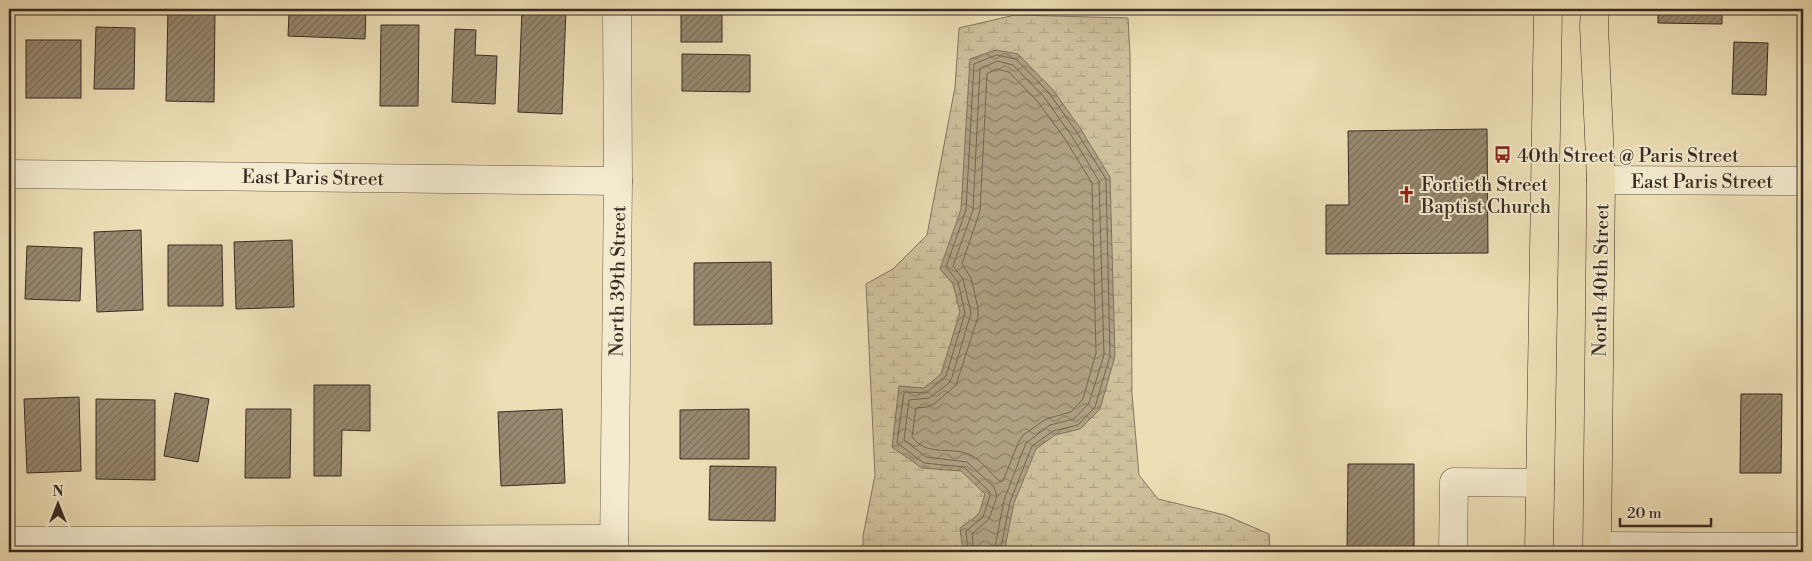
<svg xmlns="http://www.w3.org/2000/svg" width="1812" height="561" font-family="'Libre Bodoni',serif">
<style>
.wetland{fill:url(#wetland-marsh);stroke:#847660}
.water{fill:url(#water-waves);stroke:#81725d}
.lines{fill:none;stroke-linecap:round;stroke-linejoin:round}
.shore{stroke:#756653;stroke-width:1}
.building{fill:url(#building-hatch);stroke:#3a2b23}
.minor-casing{stroke:#675848;stroke-width:29}
.major-casing{stroke:#3a2b23;stroke-width:29}
.minor{stroke:#f3eacf;stroke-width:28}
.major{stroke:#eddeb5;stroke-width:28}
.labels{text-anchor:middle;stroke-width:4;stroke-linejoin:round;paint-order:stroke}
.poi-label{font-size:19px;fill:#3a2b23;stroke:#f3eacf;text-anchor:start}
.street-label{font-size:19px;fill:#3a2b23;stroke:#f3eacf}
</style>
<defs>
<pattern id="wetland-marsh" width="20" height="14" patternUnits="userSpaceOnUse" patternTransform="scale(1.25)"><rect width="20" height="14" fill="#cfc09c"/><path d="M1 5h8M5 5V1M11 12h8M15 12V8" fill="none" stroke="#b2a586"/></pattern>
<pattern id="water-waves" width="16" height="10" patternUnits="userSpaceOnUse" patternTransform="scale(1.25)"><rect width="16" height="10" fill="#b0a183"/><path d="M0 5q4-4 8 0t8 0" fill="none" stroke="#90836b"/></pattern>
<pattern id="building-hatch" width="6" height="6" patternUnits="userSpaceOnUse" patternTransform="scale(1.25)"><rect width="6" height="6" fill="#97886f"/><path d="M-1 1l2-2M0 6l6-6M5 7l2-2" fill="none" stroke="#7c6f5b"/></pattern>
</defs>
<rect width="100%" height="100%" fill="#eddeb5"/>
<filter id="stains"><feTurbulence type="fractalNoise" baseFrequency=".004" numOctaves="4"/><feColorMatrix values="0 0 0 0 .2 0 0 0 0 .09 0 0 0 0 .02 0 0 0 .5 -.17"/></filter>
<radialGradient id="worn" r=".72"><stop offset=".6" stop-color="#630" stop-opacity="0"/><stop offset="1" stop-color="#630" stop-opacity=".3"/></radialGradient>
<polygon class="wetland" points="1015,15 1128,18 1130,55 1132,394 1139,475 1158,499 1225,515 1269,534 1270,552 863,552 863,536 875,475 866,284 893,269 927,235 955,87 959,28"/>
<polygon class="water" points="996,50 1018,54 1053,90 1080,128 1110,177 1115,356 1100,409 1080,429 1055,435 1036,449 1014,503 1004,552 963,552 960,528 979,514 985,494 961,471 922,468 892,447 899,386 924,388 941,374 960,312 953,284 940,269 961,209 970,59"/>
<g class="lines">
<g class="shore">
<path d="M997,69L1009,72L1038,102L1065,139L1092,183L1096,353L1083,399L1071,412L1046,419L1023,435L1019,441L1003,481L1001,482C990,474 981,458 968,454C947,446 928,457 912,437L916,408L927,407L934,404L956,385L978,317V308L971,278L962,264L980,211L987,74Z"/>
<polyline points="968,552 966,531 983,517 990,496 989,491 964,467 924,463 897,443 904,393 906,392 926,393 946,376 965,313 958,282 946,267 966,210 974,64 996,55 1016,59 1049,93 1076,131 1106,179 1110,356 1095,407 1078,425 1053,431 1032,446 1010,502 1000,552"/>
<polyline points="974,552 972,534 989,519 997,496 994,487 967,462 926,457 904,440 909,400 929,398 949,383 952,377 971,313 963,279 953,266 973,210 980,69 997,61 1013,65 1044,97 1071,135 1099,181 1104,355 1089,403 1074,419 1050,425 1026,443 1004,500 994,552"/>
</g>
</g>
<g class="building">
<polygon points="168,9 215,10 214,102 166,101"/>
<polygon points="315,9 366,9 365,39 288,36 289,13 314,14"/>
<polygon points="522,9 566,9 562,114 518,112"/>
<rect x="681" y="9" width="41" height="33"/>
<polygon points="1658,9 1722,9 1722,24 1658,23"/>
<polygon points="381,25 419,25 418,106 380,106"/>
<polygon points="96,27 135,28 134,89 94,89"/>
<polygon points="455,29 476,30 475,55 497,56 495,104 452,102"/>
<rect x="26" y="40" width="55" height="58"/>
<polygon points="1734,42 1768,43 1766,95 1732,94"/>
<polygon points="682,54 750,55 750,92 682,91"/>
<polygon points="1487,129 1488,253 1326,254 1326,205 1349,205 1348,131"/>
<polygon points="141,230 143,310 97,312 94,232"/>
<polygon points="292,240 294,307 236,309 234,242"/>
<polygon points="168,245 222,245 223,306 168,306"/>
<polygon points="27,246 82,248 80,301 25,299"/>
<polygon points="771,262 772,324 694,325 694,263"/>
<polygon points="314,385 370,385 370,431 342,430 341,476 314,476"/>
<polygon points="175,393 209,399 198,462 164,456"/>
<polygon points="1741,394 1782,394 1781,473 1740,473"/>
<polygon points="79,397 81,471 27,473 24,399"/>
<polygon points="96,399 155,400 155,480 96,479"/>
<polygon points="246,409 291,409 290,478 245,478"/>
<polygon points="562,409 565,483 501,486 498,412"/>
<polygon points="749,409 749,459 680,459 680,410"/>
<polygon points="1348,464 1414,464 1414,552 1347,552"/>
<polygon points="710,466 776,467 775,521 709,520"/>
</g>
<g class="lines">
<defs>
<g id="minor">
<polyline points="9,174 618,181"/>
<polyline points="1601,180 1803,181"/>
<polyline points="9,541 614,539"/>
<polyline points="1597,546 1803,547"/>
<polyline points="614,552 618,181 617,9"/>
<polyline points="1453,552 1454,482 1540,483"/>
</g>
<g id="major">
<polyline points="1595,9 1594,26 1601,180 1597,552"/>
<polyline points="1539,552 1548,9"/>
</g>
</defs>
<use href="#minor" class="minor-casing"/>
<use href="#major" class="major-casing"/>
<use href="#minor" class="minor"/>
<use href="#major" class="major"/>
</g>
<defs>
<symbol id="bus-bare" viewBox="-9 -9 18 18"><path d="M-5-6H5V4H4V6H2V4H-2V6H-4V4H-5ZM-3.5-4V0h7V-4ZM-3.5 1.2v1.5H-2V1.2ZM2 1.2v1.5H3.5V1.2Z" fill="#8f2418" stroke="#f3eacf" stroke-width="2.5" paint-order="stroke"/></symbol>
<symbol id="church-bare" viewBox="-9 -9 18 18"><path d="M-1.2-6h2.4v3.5h3.3v2.4h-3.3V6h-2.4V-.1h-3.3v-2.4h3.3Z" fill="#8f2418" stroke="#f3eacf" stroke-width="2.5" paint-order="stroke"/></symbol>
</defs>
<g fill-rule="evenodd">
<use href="#bus-bare" x="1490" y="142" width="25" height="25"/>
<use href="#church-bare" x="1394" y="182" width="25" height="25"/>
</g>
<g class="labels">
<g class="poi-label">
<text x="1517" y="162">40th Street @ Paris Street</text>
<text x="1421" y="191">Fortieth Street<tspan x="1421" dy="22">Baptist Church</tspan></text>
</g>
<g class="street-label">
<text transform="translate(313 177) rotate(1)" y="7">East Paris Street</text>
<text x="1702" y="188">East Paris Street</text>
<text transform="translate(1600 280) rotate(-89)" y="7">North 40th Street</text>
<text transform="translate(617 281) rotate(-89)" y="7">North 39th Street</text>
</g>
</g>
<rect width="1812" height="561" fill="none" stroke="#eddeb5" stroke-width="30"/>
<rect x="10" y="10" width="1792" height="541" fill="none" stroke="#3a2b23" stroke-width="2.5"/>
<rect x="15" y="15" width="1782" height="531" fill="none" stroke="#3a2b23"/>
<g transform="translate(58 504)" stroke="#f3eacf" stroke-width="4" paint-order="stroke">
<path d="M0-4L9 19L0 12L-9 19Z" fill="#3a2b23"/>
<text y="-8" font-size="14" font-weight="bold" text-anchor="middle" fill="#3a2b23">N</text>
</g>
<path d="M1620 518v8h91v-8" fill="none" stroke="#3a2b23" stroke-width="2.5"/>
<text x="1627" y="518" font-size="15" fill="#3a2b23" stroke="#f3eacf" stroke-width="4" paint-order="stroke">20 m</text>
<rect width="100%" height="100%" filter="url(#stains)"/>
<rect width="100%" height="100%" fill="url(#worn)"/>
</svg>
